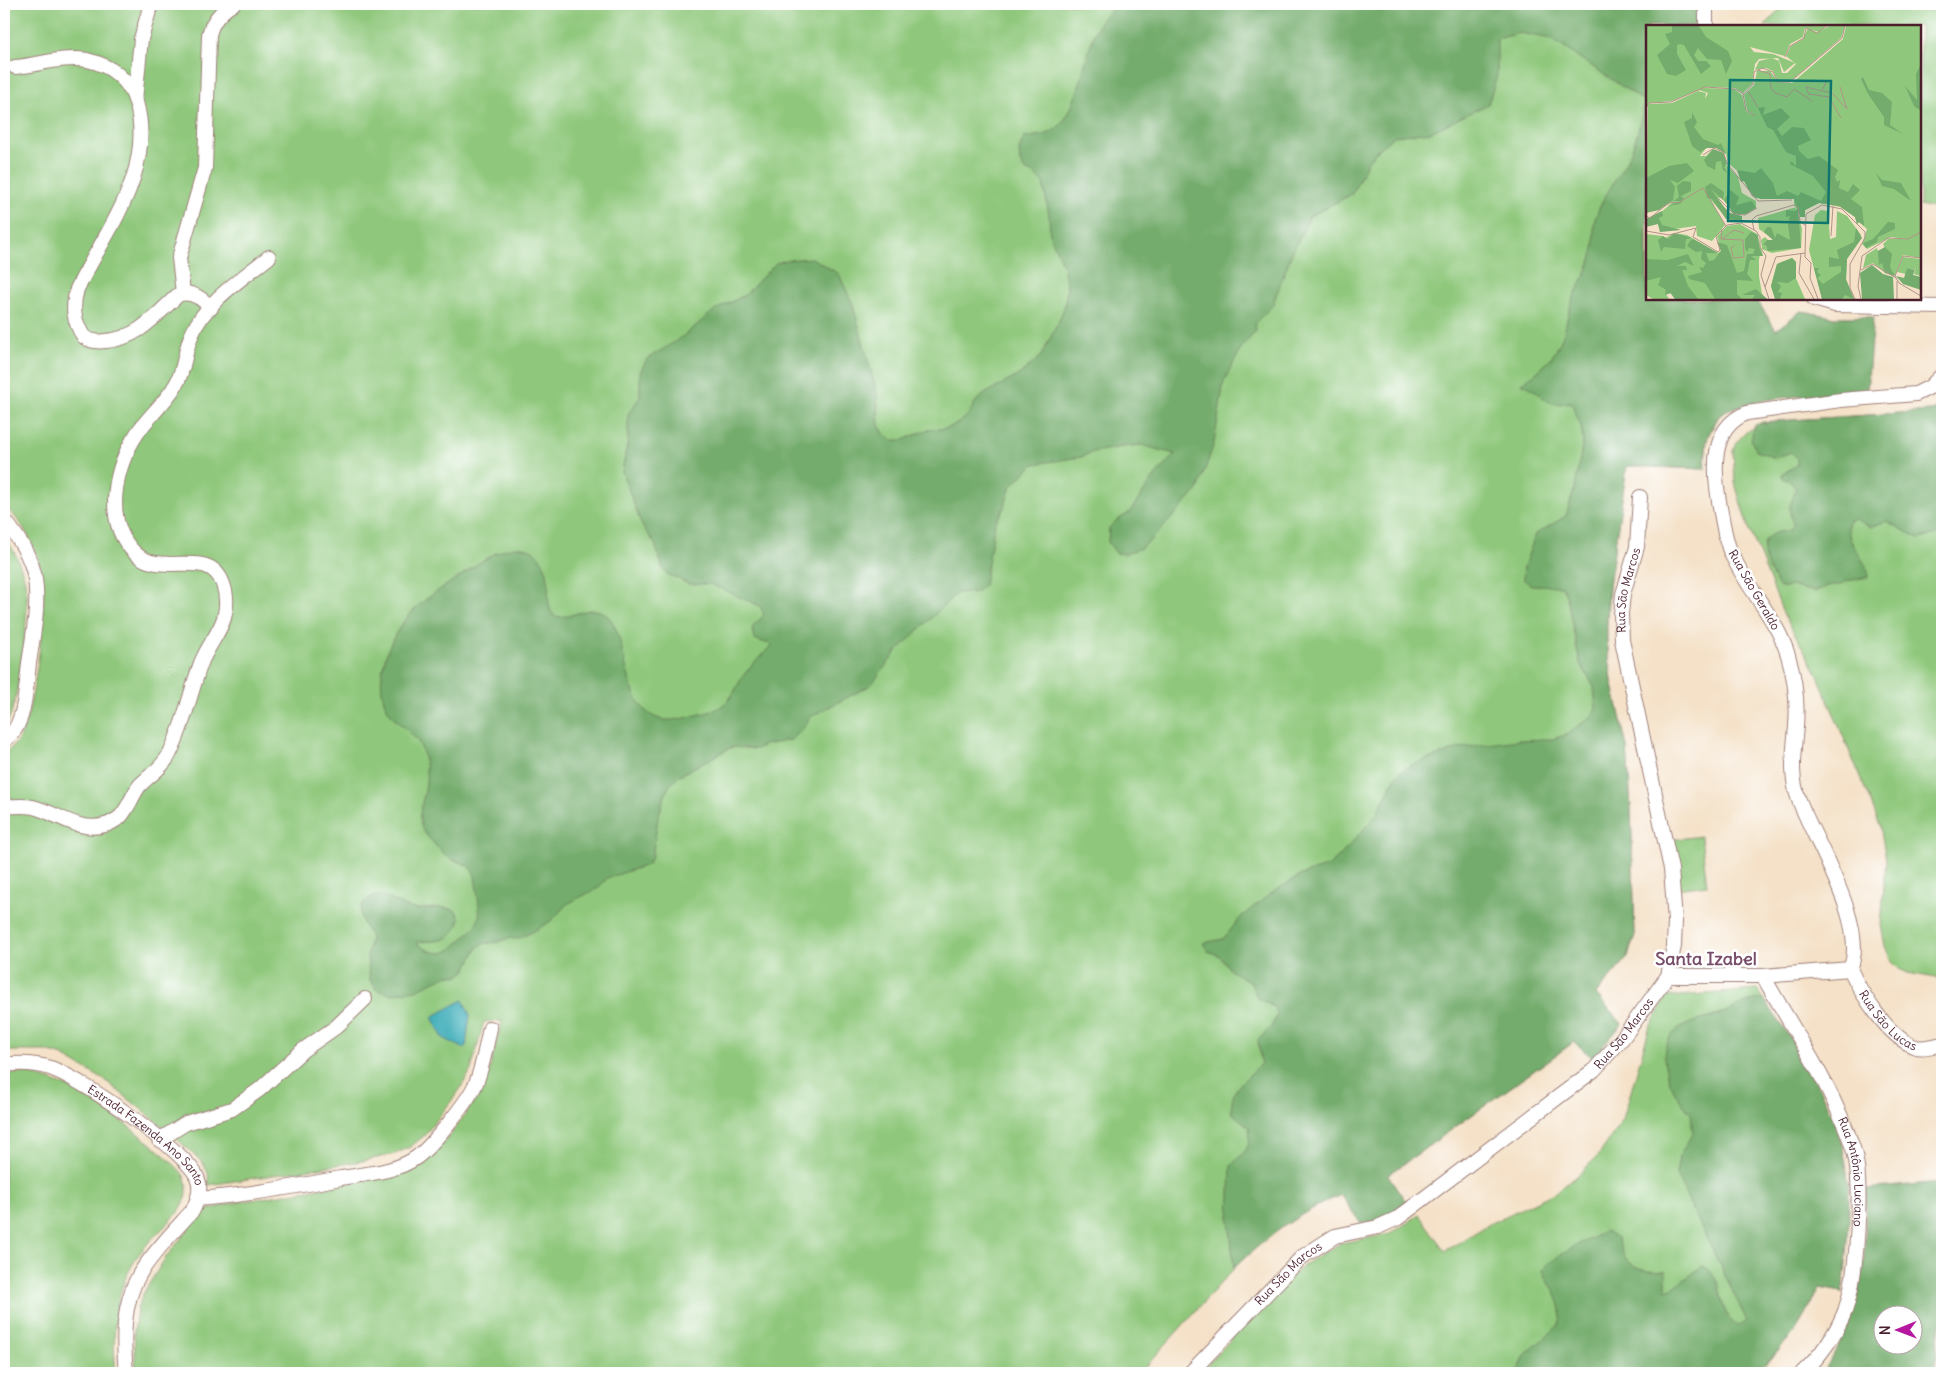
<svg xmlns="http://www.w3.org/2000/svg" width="1946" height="1377" font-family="Delius,sans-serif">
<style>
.green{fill:#8fc87c;stroke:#6c7454}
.forest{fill:#73ac6c;stroke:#5e664c;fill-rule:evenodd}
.water{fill:#3faeba;stroke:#446672}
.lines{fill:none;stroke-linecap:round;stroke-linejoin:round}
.minor-casing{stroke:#9f8079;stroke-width:16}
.minor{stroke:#fff;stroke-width:14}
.labels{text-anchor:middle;stroke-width:5;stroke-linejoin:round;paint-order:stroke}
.street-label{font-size:12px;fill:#4a1f2b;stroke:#fff}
.district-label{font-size:18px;font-weight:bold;fill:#774d69;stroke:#fff}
.inset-road{fill:none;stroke:#b09389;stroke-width:1}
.view{fill:#0f766e;fill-opacity:0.15;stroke:#0f766e;stroke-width:2.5}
.inset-edge{fill:none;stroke:#4a1f2b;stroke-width:2.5}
</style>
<rect width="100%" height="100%" fill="#fff"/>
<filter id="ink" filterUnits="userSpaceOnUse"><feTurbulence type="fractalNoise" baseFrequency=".02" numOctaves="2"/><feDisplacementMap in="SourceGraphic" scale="10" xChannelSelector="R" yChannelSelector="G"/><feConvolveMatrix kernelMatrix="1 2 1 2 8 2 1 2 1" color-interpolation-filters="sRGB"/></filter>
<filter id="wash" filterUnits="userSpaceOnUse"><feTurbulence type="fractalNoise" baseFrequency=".0096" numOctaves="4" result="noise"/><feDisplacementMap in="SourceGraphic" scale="20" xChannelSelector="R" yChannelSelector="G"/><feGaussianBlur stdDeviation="1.12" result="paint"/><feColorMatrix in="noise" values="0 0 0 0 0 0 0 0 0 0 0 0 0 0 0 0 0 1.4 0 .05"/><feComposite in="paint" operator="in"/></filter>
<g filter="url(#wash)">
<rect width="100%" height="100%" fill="#f4e1c7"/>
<g class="green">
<path d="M4,4H1697V26H1647V299H1756L1776,330L1801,311L1833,317H1873L1762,401L1730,408L1719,416L1707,438L1705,469L1627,466L1610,575L1606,635L1612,681L1627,747L1631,808L1635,935L1628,957L1596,994L1622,1024L1593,1058L1574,1042L1388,1175L1361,1224L1341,1195L1315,1206L1279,1228L1245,1256L1140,1373H136L134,1331L137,1309L144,1292L166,1257L203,1211L233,1203L361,1181L413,1169L444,1143L479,1096L488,1075L502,1021L484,1022L471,1070L459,1091L424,1136L410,1147L395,1154L363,1161L209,1185L208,1173L202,1162L166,1129L106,1081L63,1056L46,1051H4V753C11,749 16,744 20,737C34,710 46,614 43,583C40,555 26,524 4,506Z"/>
<polygon points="1794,4 1852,4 1942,11 1942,210 1920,205 1920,26 1765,26 1778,11"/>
<polygon points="1942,407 1942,979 1908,973 1899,969 1891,961 1885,946 1881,925 1886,859 1880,825 1816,671 1784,615 1746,521 1735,483 1733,451 1737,442 1746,432 1762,422 1932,411"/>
<path d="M4,537C16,550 25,575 27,593C28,621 19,708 4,729Z"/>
<polygon points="1701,836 1707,885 1676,889 1670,840"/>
<path d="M1758,990C1788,1034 1820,1083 1838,1133C1853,1176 1849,1248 1842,1292L1820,1288L1794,1333L1757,1373H1199L1293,1274L1311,1260L1341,1243L1390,1234L1419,1215L1445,1251L1491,1223L1554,1193L1576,1177L1599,1155L1623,1119L1649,1029L1666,997Z"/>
<path d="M23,1073C43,1077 59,1083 77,1091C95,1100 177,1161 184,1176C187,1183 188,1191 186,1198C180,1215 161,1229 149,1242C115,1279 111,1325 116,1373H4V1074Z"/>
</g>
<g class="forest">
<path d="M1121,4H1697V26H1647V299H1756L1776,330L1801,311L1833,317H1873L1867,392C1835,395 1741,395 1720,415C1706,429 1705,450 1705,469L1627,466L1607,599V641L1612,681L1627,747L1631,808L1635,935L1625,961L1596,994L1622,1024L1593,1058L1574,1042L1388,1175L1409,1206L1383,1220L1361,1224L1341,1195C1298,1213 1268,1236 1234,1268L1229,1220L1231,1166C1244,1151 1252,1150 1249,1127L1232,1113C1229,1086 1246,1081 1261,1063L1258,1040L1271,1027L1277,1015L1274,1007L1257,998L1251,982L1231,971L1220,956L1208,951L1203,943L1223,939L1242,916L1273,892L1301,875L1329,866L1341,855L1377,814L1391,785L1399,773L1409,766L1459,748L1518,740L1552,739L1566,735L1592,716L1596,708L1594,687L1580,663L1567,598L1562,586L1531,585L1523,579L1524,566L1536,534L1566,516L1575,487L1583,441L1581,426L1571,402C1541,409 1547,393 1521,383C1541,371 1555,358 1563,335C1567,323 1568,310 1573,299C1580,284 1589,269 1593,253C1597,241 1591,228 1596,216C1604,194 1619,177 1629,156C1637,139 1641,120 1644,101L1551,39L1520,33L1497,39V76L1488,104L1431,132L1394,136L1377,150L1368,161L1352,194L1310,216L1292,253L1272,306L1255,323L1256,331L1242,347L1224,381L1214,443L1198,490L1151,540L1139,549L1126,554L1116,553L1108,542L1109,528L1117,520L1129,513L1155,476L1175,454L1141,445L1122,447L1093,452L1081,457L1034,464L1011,486L1004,508L995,523L984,585L977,592L957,593L897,651L871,685L810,717L803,729L791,740L764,745L756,749L732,747L680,775L669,786L663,801L658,818L652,857L647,865L607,878L598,888L567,904L551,921L534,931L517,939L509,938L498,942L482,944L478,947L465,971L458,976L448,975L416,990L391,994L377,990L370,980L367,956L371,937C363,924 354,910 368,899C373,896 378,895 383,896C395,900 403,908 416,909C430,910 441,905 455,910L460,918C453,945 439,940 416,942C424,950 439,957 450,950C454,947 457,943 461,940C468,934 478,926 479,917C481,909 476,885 475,876C472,862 454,863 445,855C441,851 425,835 423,830C415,816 425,798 426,783C427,773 425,762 423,753C418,732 398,727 388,710C373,682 386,645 404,621C420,599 450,584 472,568C496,550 535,529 547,573C551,588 544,603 554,616C570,620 586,605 602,612C636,628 612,740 689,717C702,713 714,713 724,704C734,696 737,685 743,676C752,664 762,655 772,645L754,639L752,628L764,615L760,606L710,584H689L667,574L663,569L655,544L642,526L622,472L628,440V414L640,397V372L647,359L681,338L715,310L745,295L776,263L787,260L812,258L839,274L853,305L877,393L879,425L885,435L891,440H903L927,430L948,428L960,422L968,415L976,401L986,393L1016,377L1036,361L1042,354L1059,321L1065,305L1067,287L1063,266L1050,235L1049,215L1043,182L1034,174L1025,170L1020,162L1019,150L1024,138C1032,136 1044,136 1051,132C1082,117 1083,43 1103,18C1107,13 1115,8 1121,4Z"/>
<path d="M1942,407V532L1920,539L1886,521L1871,527L1855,519L1849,521C1843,542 1867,558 1869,577L1846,581L1841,585H1830L1815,592L1791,586L1780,588C1765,566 1749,532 1788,531L1793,525L1789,509L1796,488L1791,481L1784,479L1782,474L1797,465V458L1791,452L1775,458L1757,451L1751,441L1754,425L1775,421L1932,411Z"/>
<path d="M1763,998C1792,1039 1823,1086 1839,1134C1854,1179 1850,1246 1842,1292L1820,1288L1794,1333L1757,1373H1526L1519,1370L1525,1355L1558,1326C1568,1304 1550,1289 1543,1270L1546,1265L1575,1246L1606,1231L1617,1238C1626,1268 1636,1270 1666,1271V1290L1674,1287L1703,1266C1729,1279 1714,1314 1739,1327L1747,1321L1676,1175L1679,1157L1693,1133L1691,1114C1674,1096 1650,1054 1675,1032C1687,1021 1706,1020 1721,1014C1736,1008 1747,1001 1763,998Z"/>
<path d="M1940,1182L1941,1317L1934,1373H1821C1868,1307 1864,1266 1866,1189ZM1884,1314H1914V1344H1884Z"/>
</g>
<polygon class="water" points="463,1000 470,1015 466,1046 463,1048 443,1038 432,1017"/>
</g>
<g filter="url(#ink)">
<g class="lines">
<defs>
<g id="minor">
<polyline points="1706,26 1706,4"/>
<path d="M15,67C38,65 64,56 87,60C110,65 129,79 136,102C156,171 106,230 77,289C72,307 73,321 84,337C91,342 98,342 106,341C139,338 155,316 178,295C191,290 202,298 211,308"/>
<polyline points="135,100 141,39 151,4"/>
<path d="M183,293L179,258L205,168L209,35C212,22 221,11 233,4"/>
<polyline points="1814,299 1835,305 1942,307"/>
<path d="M4,519C17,536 32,557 35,579C39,607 33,636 29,663C27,681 26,699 21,716C18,725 12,736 4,740"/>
<path d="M4,807C13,806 24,805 33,807C58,813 79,833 105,825C110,824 116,820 120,817C129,808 132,795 140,785C150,775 163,767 169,755C184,726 190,693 201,663C207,647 219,634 224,618C227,607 227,595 223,584C209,545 162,579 135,553C102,521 115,466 138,432C149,416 165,403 175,386C185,371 184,351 192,334C205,302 243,278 269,257"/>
<path d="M1850,969C1869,926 1815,842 1799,800C1789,774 1794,752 1796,726C1798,701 1795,678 1788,655C1777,619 1747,588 1731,553C1725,540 1724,527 1721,513C1715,479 1706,429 1747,413L1841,400L1916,394L1930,387L1942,375"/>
<path id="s1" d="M1850,969C1861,993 1888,1038 1916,1047C1924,1049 1934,1046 1942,1044"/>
<polyline points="1668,976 1763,976 1850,969"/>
<path id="s2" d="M1763,976C1794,1031 1833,1087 1853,1148C1864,1181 1857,1278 1845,1311C1836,1334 1820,1357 1802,1373"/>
<path id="s3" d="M4,1065C19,1063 34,1063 50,1068C79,1077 185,1150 197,1177C202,1188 198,1199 193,1210C176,1229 152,1253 139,1275C122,1305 123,1340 126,1373"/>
<polyline points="159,1140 186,1123 232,1109 259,1090 303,1050 336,1027 365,999"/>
<path d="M198,1199C246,1195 294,1187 341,1178C366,1174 397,1172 417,1157C432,1146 469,1100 476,1083C483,1066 486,1046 490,1028"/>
<path id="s4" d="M1190,1373L1302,1257L1335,1236L1378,1227L1398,1218L1594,1070L1621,1040L1668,976L1674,946L1675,921L1671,869L1622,640L1621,614L1623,594L1637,547L1640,497"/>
</g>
</defs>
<use href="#minor" class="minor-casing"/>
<use href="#minor" class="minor"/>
</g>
</g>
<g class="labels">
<g class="street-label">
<text transform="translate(1754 590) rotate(60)" y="4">Rua São Geraldo</text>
<text dy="4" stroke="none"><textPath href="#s4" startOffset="1024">Rua São Marcos</textPath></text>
<text dy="4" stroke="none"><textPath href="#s1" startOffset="65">Rua São Lucas</textPath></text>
<text dy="4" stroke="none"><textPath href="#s4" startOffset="559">Rua São Marcos</textPath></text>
<text dy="4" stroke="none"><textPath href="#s3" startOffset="165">Estrada Fazenda Ano Santo</textPath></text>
<text dy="4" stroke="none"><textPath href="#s2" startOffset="218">Rua Antônio Luciano</textPath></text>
<text dy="4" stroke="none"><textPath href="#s4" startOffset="140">Rua São Marcos</textPath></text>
</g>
<g class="district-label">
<text x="1706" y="965">Santa Izabel</text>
</g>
</g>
<g transform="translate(1646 25)">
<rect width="275" height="275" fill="#f4e1c7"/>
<path d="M0,1H180L173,7L159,3L157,12L144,19L139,31L104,22L108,27L127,29L149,38L138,47L132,33L113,34L109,39L106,59L97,68L89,63L61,62L26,76L4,78L0,81ZM183,1H199L195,13L145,56H132L127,46L120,43L109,45L113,36L126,33L133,36L136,48H141L150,39L140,31L145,21L157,14L162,3L171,8ZM200,1H275V233L257,230L249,251L239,248L227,238L217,243L220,230L231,223L232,226L239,223L237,219L242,214H261L245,212L221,224L216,219L221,204L213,197L211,199L209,192L195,182L173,178L159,185V192L148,180V174L108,173L98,156L95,157L94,148L82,138L80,129L71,123H60L54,131H60L66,125L92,152L96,168L110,176V183L88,189L75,172L72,174L82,187L96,196H83L64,174L79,200L66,216L51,211L50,201L14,206L11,196L14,188L26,178L0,188L2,79L26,78L52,66L60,68L59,74L62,68L53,65L59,63L88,64L96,70L100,86L109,91L101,85L98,70L108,60L111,46H124L133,57L146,58L197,14ZM150,182L156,204L155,223L126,228L116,224L115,215L119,212L124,217L127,214L113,204L112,193ZM175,185L182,186L184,214L190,212L191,186L201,191L215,210L201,234L200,257L208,274H176L163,225L169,190ZM94,199L111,209L117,231L114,230L113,234V251L116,269L121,274H29L24,268L20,269L23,274H7L0,270V209L17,211L18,214L28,208L41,210L72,228L75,226L71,211L81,201ZM257,232L275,234L274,251L268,249L270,241L268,245L261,243L260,249L251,247ZM146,233L150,237L149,251L159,274H129L125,261L131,239Z" fill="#8fc87c"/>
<path d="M26,1H53L60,12L82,26L86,36L80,49L75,35L61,34L52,23L48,30L52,36H60L65,41L55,49L38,20L34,19L31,20V29L40,45L30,51L21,49L11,30L24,19L19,9L26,7ZM275,39V86L268,81L259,61L271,75L270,49ZM217,52L223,65L236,68L246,77L244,100L257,109L238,100V92L222,69L215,54ZM119,82L117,90L135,83L144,92L131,104L136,111L146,102L158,103L165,115L152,121L153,126L162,134L173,131L192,145L189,152L191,157L194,155L193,163L202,167L207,159L214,165L205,174L216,182L218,201L213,197L211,199L209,192L193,181L173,178L159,185V192H154L148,174H115L106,171L98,156L95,157L91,145L109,148L115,143L127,158L131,171L141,166L152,171L155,167L175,176L180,167L167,151L144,139L145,136L150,141V131L140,127L127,105L121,102L112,83ZM46,87L51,97L48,102L57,114L72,120L75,118L80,129L71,123H61L54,127L46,121L38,97L46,93ZM67,124L78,128L81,139L78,142L82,148L77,145L75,136L70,137L69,145L61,141L58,135ZM41,138L48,146L32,158L24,155L29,162L27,175L13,185L0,188V153L23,141ZM230,148L236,155L255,158L265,176L248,164L236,161ZM37,156L45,157V166L35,171L38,174L34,179L21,181L35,176H28L33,172L31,161ZM65,158L78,167L77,175L65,164L78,182L84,188L96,191V196L80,194L66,174L61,173L59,162ZM84,165L93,172L90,180L106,176L110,183L100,189H88L78,175ZM152,183L155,223L122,226L120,220H117L121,215H127L118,207L121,202H125L129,213L131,208L144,215L142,200L144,191L140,192V185L149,186ZM16,186L17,191L13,193L16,200L35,205L14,207L12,199L0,202V194ZM242,197L249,198V204L232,212L231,217L220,223L217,218L227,214ZM210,203L216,213L201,234L200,254L208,274L199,270L196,274H176L168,243H173L171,247L175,250L171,253L177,259L195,247V241L183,242V232L193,234L191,225L208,217ZM105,207L112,210L113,222L117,231H105L110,235H104L101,249L107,256L91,255V269L96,274H106L109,270H96L110,264L121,274H69L59,258L43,254L42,251L56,247L53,242L57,243L60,238L55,234L56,226L50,227L41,221L44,216L47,214L72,228H60L63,236L68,235L75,226L71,217L81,220L91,248L98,246L101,229H107L109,224L103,223L101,227L99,223V214ZM28,208L46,213L40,214L39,224L18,222L15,227L12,215L17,211L22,214ZM239,222L246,229L244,242L249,251L239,248L236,238L233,240L232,226ZM42,229L48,241L39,237L31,241H40L41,245H36L42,261L52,274H29L25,268L19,270L20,265L12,260L15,252L0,256V234L22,235ZM146,233L150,237V253L142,258L131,257L135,261L132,267L136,268L134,274H129L125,261L131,239ZM226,240L237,249L247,252L248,274H216L214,248ZM270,241L267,250L275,252V265L257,259L250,251L258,253L261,243L268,245Z" fill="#73ac6c"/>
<path class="inset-road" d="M139,32L144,21L158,13L160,3L171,8L181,1M112,45L124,49L125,63L129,68L141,72L148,64L166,76M102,66L112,82M177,66L186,68L201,84L194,62M97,69L100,85L109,91M163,69L183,72L195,93M163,70L160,62L176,66L180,57M0,83L3,78L25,77L59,62L89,64L98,69L107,59L108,47L116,43L127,47L132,57H144L196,13L199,1M57,130L68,123L77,127L82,140L112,176L146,175M73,174L88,189L99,190L111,183M0,191L4,193L24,177L32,178L57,163L80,201M50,203L47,212L72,227L74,225L70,211L81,200L95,198L110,206L114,212V222L120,231L115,250L123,274M76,204L75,214L97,215L98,232L87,233L85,223L89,220M108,205L106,195L110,191L148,180L152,182L154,196L160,201M0,206L23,210L50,203M185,211L187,181M76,214L88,205L98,208M155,228L153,248L168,274M275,233L257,231L249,251L253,258L275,271M215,245L227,239L250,253M251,256V274M119,262L130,232L159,228M172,274L164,253L165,238L159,232L160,189L176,180L196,184L219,207V213L204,239V263L209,274M215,274L212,261L216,231L242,213L262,214L275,207"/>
<path class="view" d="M84,55L185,56L182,198L82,196Z"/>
<rect width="275" height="275" class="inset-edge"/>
</g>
<rect width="1946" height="1377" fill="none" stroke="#fff" stroke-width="20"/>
<g transform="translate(1898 1330) rotate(269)"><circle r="24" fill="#ffffff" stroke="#b7a5aa"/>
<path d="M0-4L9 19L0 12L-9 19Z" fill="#b5179e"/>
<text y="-8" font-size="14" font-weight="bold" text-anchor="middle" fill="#4a1f2b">N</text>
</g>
</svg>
